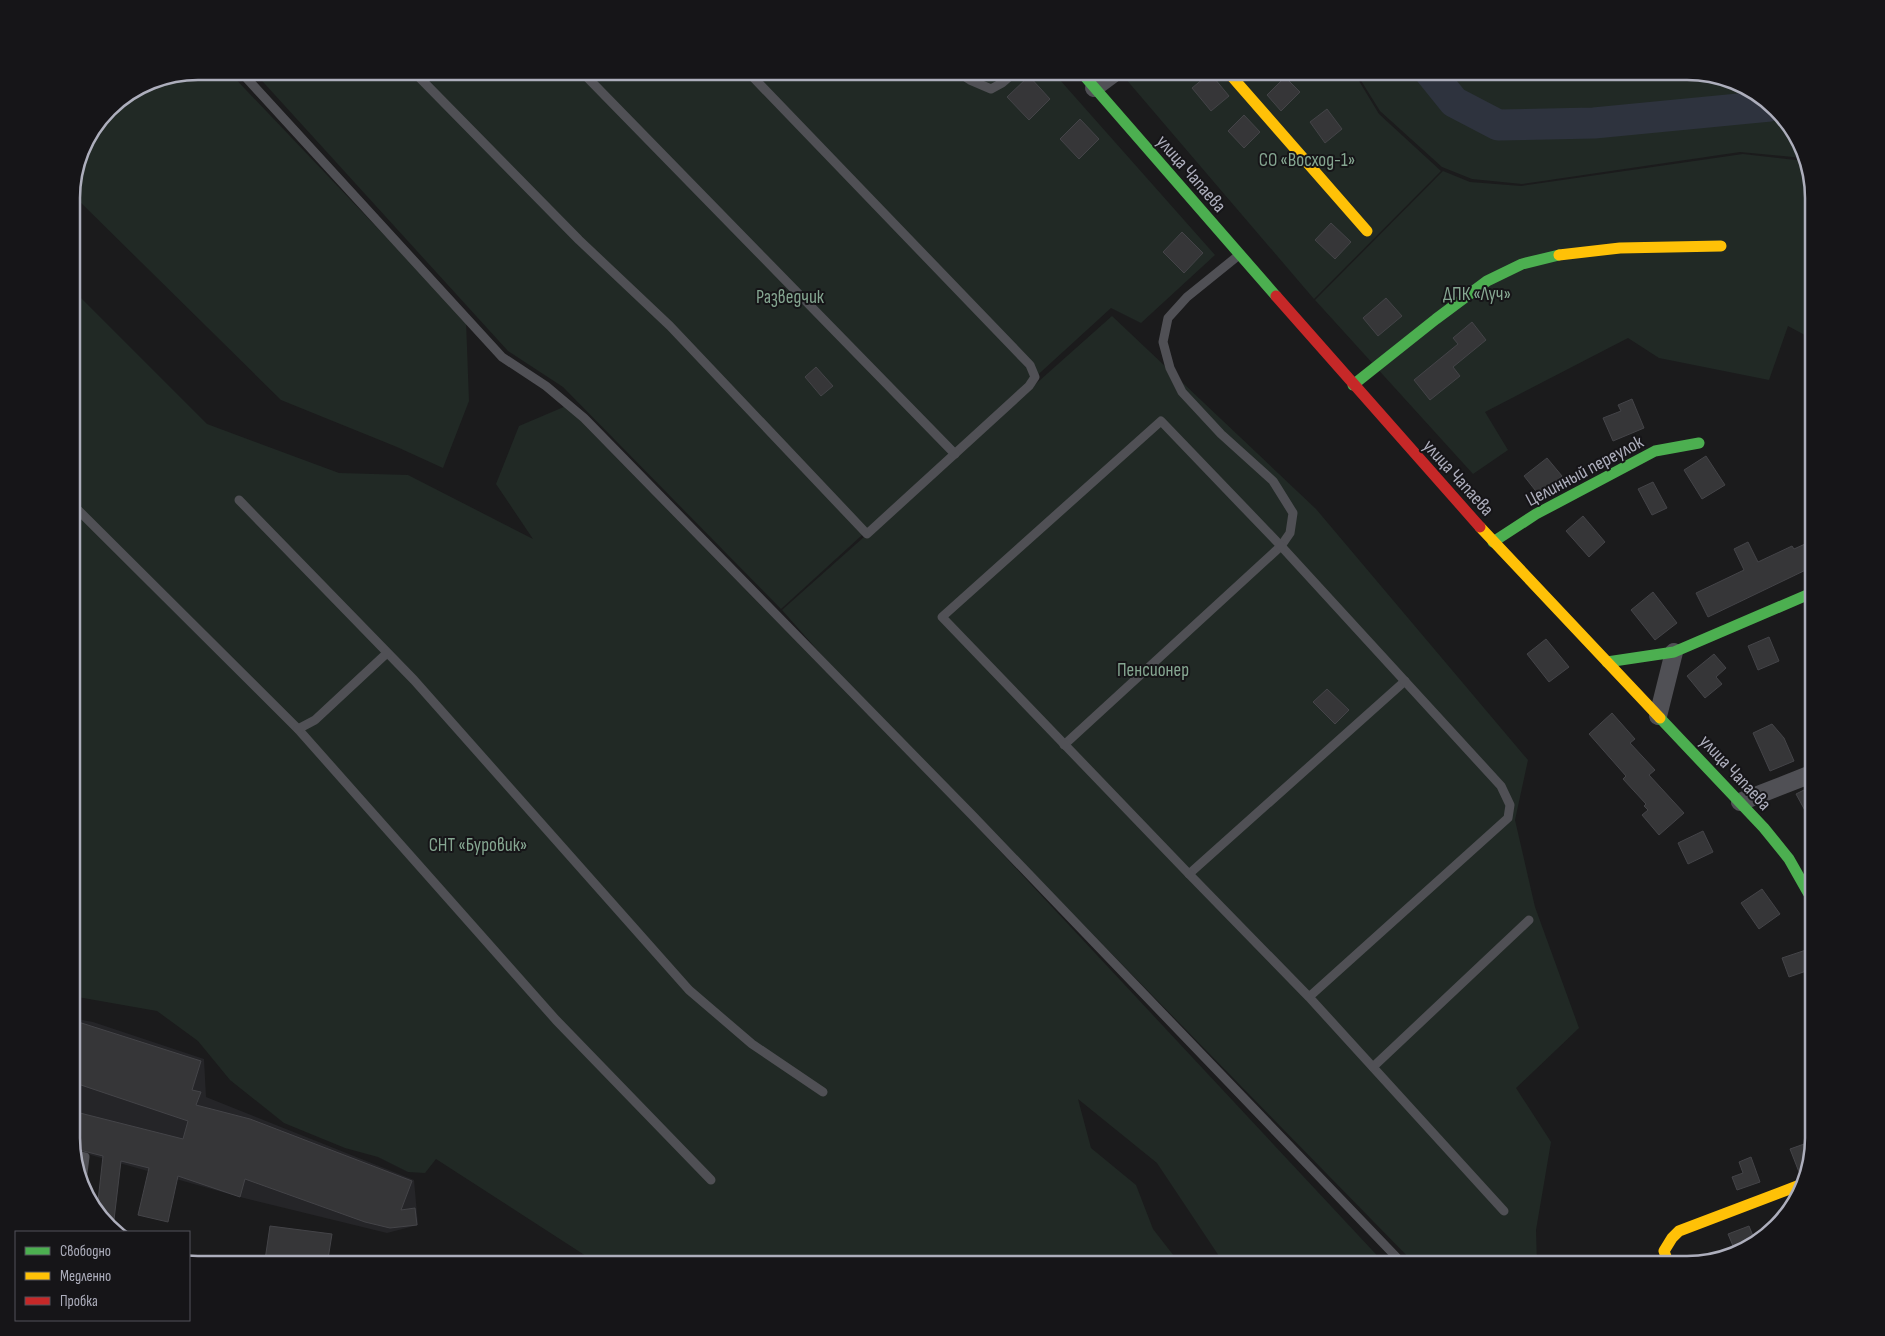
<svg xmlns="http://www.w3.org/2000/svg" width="1885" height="1336" font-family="'Sofia Sans Condensed',sans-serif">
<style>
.built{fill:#252528}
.green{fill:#212925}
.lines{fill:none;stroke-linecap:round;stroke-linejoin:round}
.river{stroke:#2e333e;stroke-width:31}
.building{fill:#363638;stroke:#444448}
.lane{stroke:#505055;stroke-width:9}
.street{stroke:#505055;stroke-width:18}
.fast{stroke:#4caf50;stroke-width:11}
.slow{stroke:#ffc107;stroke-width:11}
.jam{stroke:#c62828;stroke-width:11}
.labels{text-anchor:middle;stroke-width:4;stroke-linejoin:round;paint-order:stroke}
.park-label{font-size:19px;fill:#85a691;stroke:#161518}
.street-label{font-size:19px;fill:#adaebc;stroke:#161518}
.rim{fill:none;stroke:#adaebc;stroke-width:2.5}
</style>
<rect width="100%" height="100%" fill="#1b1b1c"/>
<polygon class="built" points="72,1018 93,1022 204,1059 206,1097 414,1180 418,1225 387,1233 240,1197 73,1150"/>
<g class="green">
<polygon points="198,71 228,71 466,321 469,401 443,468 397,447 281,400 72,194 84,142 108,108 150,81"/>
<polygon points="253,71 1052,71 1215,255 1141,323 1111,308 781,609 563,387 508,351"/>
<polygon points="1119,71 1353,71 1379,114 1441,171 1314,299"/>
<polygon points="1355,71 1687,71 1758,93 1797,135 1803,158 1740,152 1522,184 1472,179 1442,167 1380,111"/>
<polygon points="1743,154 1804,161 1814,197 1814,340 1788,326 1769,380 1659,358 1628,338 1485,412 1508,450 1473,474 1315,300 1443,171 1470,182 1521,186"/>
<polygon points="72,289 207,424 339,473 408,475 533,539 496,484 519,426 566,406 970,819 1386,1265 1225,1265 1157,1163 1078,1099 1091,1148 1136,1185 1153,1229 1181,1265 600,1265 436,1159 425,1173 408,1172 378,1157 345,1148 284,1123 230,1080 198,1041 157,1011 72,996"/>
<polygon points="1112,316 1316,509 1528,760 1515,820 1535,907 1579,1028 1516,1088 1551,1142 1536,1230 1537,1265 1416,1265 842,678 782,610"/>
</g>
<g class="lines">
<polyline class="river" points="1429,71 1454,102 1498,125 1594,123 1770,106"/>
</g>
<g class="building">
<polygon points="1210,73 1229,96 1211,111 1192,88"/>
<polygon points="1029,76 1050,99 1029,120 1007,97"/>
<polygon points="1285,77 1300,92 1281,111 1267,95"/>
<polygon points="1327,109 1342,129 1325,143 1310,122"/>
<polygon points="1244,115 1260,132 1244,148 1228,131"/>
<polygon points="1080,119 1099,139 1079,159 1060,139"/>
<polygon points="1331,223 1351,242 1335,259 1315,240"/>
<polygon points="1182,232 1203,253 1184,273 1163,252"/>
<polygon points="1386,298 1402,316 1378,336 1363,318"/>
<polygon points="1472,322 1486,340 1453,367 1460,376 1430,400 1414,380 1458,344 1453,338"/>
<polygon points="816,367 833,386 821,396 805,377"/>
<polygon points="1632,399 1644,428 1613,441 1603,418 1621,411 1618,405"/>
<polygon points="1706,456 1725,485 1702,499 1684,470"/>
<polygon points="1547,458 1562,476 1539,495 1524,476"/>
<polygon points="1653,482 1667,508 1652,515 1638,489"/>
<polygon points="1583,516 1605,542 1589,557 1566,531"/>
<polygon points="1814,540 1814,566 1708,617 1696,593 1744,570 1734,549 1748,542 1758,562 1792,546 1794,549"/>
<polygon points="1653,592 1677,623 1655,640 1631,610"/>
<polygon points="1769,637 1779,661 1758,670 1748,646"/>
<polygon points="1546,639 1569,667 1549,682 1527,654"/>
<polygon points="1714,654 1726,668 1716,677 1722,684 1705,698 1687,676"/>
<polygon points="1327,689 1349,710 1335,724 1313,702"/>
<polygon points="1612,713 1635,739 1630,743 1655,770 1649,775 1684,813 1659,835 1642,815 1648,810 1644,806 1646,804 1623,779 1626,776 1589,734"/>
<polygon points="1772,724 1784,738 1794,761 1770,771 1753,733"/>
<polygon points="1814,785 1814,827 1796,794"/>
<polygon points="1703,831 1713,852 1688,864 1678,843"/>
<polygon points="1762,889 1780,914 1759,929 1741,903"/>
<polygon points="1806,950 1812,969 1789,977 1782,958"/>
<polygon points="72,1020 201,1061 192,1090 201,1092 196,1105 250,1119 412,1181 401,1210 415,1208 417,1225 390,1228 365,1222 245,1179 240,1197 178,1176 168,1222 138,1215 149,1168 121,1161 113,1228 97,1210 103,1156 72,1148 72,1111 183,1139 188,1121 72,1082"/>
<polygon points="1807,1143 1810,1151 1804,1172 1799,1172 1790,1149"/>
<polygon points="1751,1157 1760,1182 1737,1190 1732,1177 1743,1173 1739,1162"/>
<polygon points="270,1226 332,1234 327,1265 301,1265 265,1260"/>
<polygon points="1749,1226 1755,1241 1744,1252 1736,1253 1728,1234"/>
</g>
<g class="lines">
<g class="lane">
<polyline points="240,71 502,357 546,386 584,418 972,815 1404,1265"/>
<polyline points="413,71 579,240 670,326 867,534 1029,386 1035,377 1030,365 747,71"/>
<polyline points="581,71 955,454"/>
<polyline points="956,71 970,80 991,89 1002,83 1016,71"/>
<polyline points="239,500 414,680 689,990 752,1044 823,1092"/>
<polyline points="72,504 298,729 556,1020 711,1180"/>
<polyline points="298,729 315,720 387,653"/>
<polyline points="1064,745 1281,546 1290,533 1293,513 1273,481 1221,434 1182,392 1170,368 1163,342 1168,318 1187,297 1239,255"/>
<polyline points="1189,874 1405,681"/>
<polyline points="1309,997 1508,818 1510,805 1501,786 1281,546 1161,421 942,617 1189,874 1309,997 1504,1211"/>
<polyline points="1373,1067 1529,920"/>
<polyline points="74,1155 85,1157 82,1181"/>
</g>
<g class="street">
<polyline points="1094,88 1117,71"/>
<polyline points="1658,716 1674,652"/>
<polyline points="1740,802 1814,773"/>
</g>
<g class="fast">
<polyline points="1080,71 1276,296"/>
<polyline points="1353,385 1436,319 1487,281 1522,264 1559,255"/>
<polyline points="1493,542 1536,514 1655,451 1699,443"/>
<polyline points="1607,662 1674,652 1814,592"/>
<polyline points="1660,718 1764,828 1789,859 1814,903"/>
</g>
<g class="slow">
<polyline points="1227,71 1367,231"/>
<polyline points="1559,255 1620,248 1721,246"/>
<polyline points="1480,527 1660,718"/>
<polyline points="1669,1265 1664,1251 1672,1238 1679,1231 1800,1185"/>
</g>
<polyline class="jam" points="1276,296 1480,527"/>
</g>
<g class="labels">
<g class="park-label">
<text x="1307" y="166">СО «Восход-1»</text>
<text x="1477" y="300">ДПК «Луч»</text>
<text x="790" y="303">Разведчик</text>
<text x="1153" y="676">Пенсионер</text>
<text x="478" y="851">СНТ «Буровик»</text>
</g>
<g class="street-label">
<text transform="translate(1192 173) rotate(49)" y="7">улица Чапаева</text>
<text transform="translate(1584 470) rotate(-28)" y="7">Целинный переулок</text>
<text transform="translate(1459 477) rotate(48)" y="7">улица Чапаева</text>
<text transform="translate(1736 772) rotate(47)" y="7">улица Чапаева</text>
</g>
</g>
<path d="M0 0H1885V1336H0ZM198 80H1687A118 118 0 0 1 1805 198V1138A118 118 0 0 1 1687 1256H198A118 118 0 0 1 80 1138V198A118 118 0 0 1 198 80Z" fill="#161518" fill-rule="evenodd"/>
<path class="rim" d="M198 80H1687A118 118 0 0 1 1805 198V1138A118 118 0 0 1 1687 1256H198A118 118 0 0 1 80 1138V198A118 118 0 0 1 198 80Z"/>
<rect x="15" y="1231" width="175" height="90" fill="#161518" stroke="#52525a"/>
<rect x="25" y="1247" width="25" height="8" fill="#4caf50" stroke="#52525a"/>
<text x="60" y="1256" font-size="15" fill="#adaebc">Свободно</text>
<rect x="25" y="1272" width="25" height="8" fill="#ffc107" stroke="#52525a"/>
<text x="60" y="1281" font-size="15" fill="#adaebc">Медленно</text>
<rect x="25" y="1297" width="25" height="8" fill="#c62828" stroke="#52525a"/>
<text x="60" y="1306" font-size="15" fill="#adaebc">Пробка</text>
</svg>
